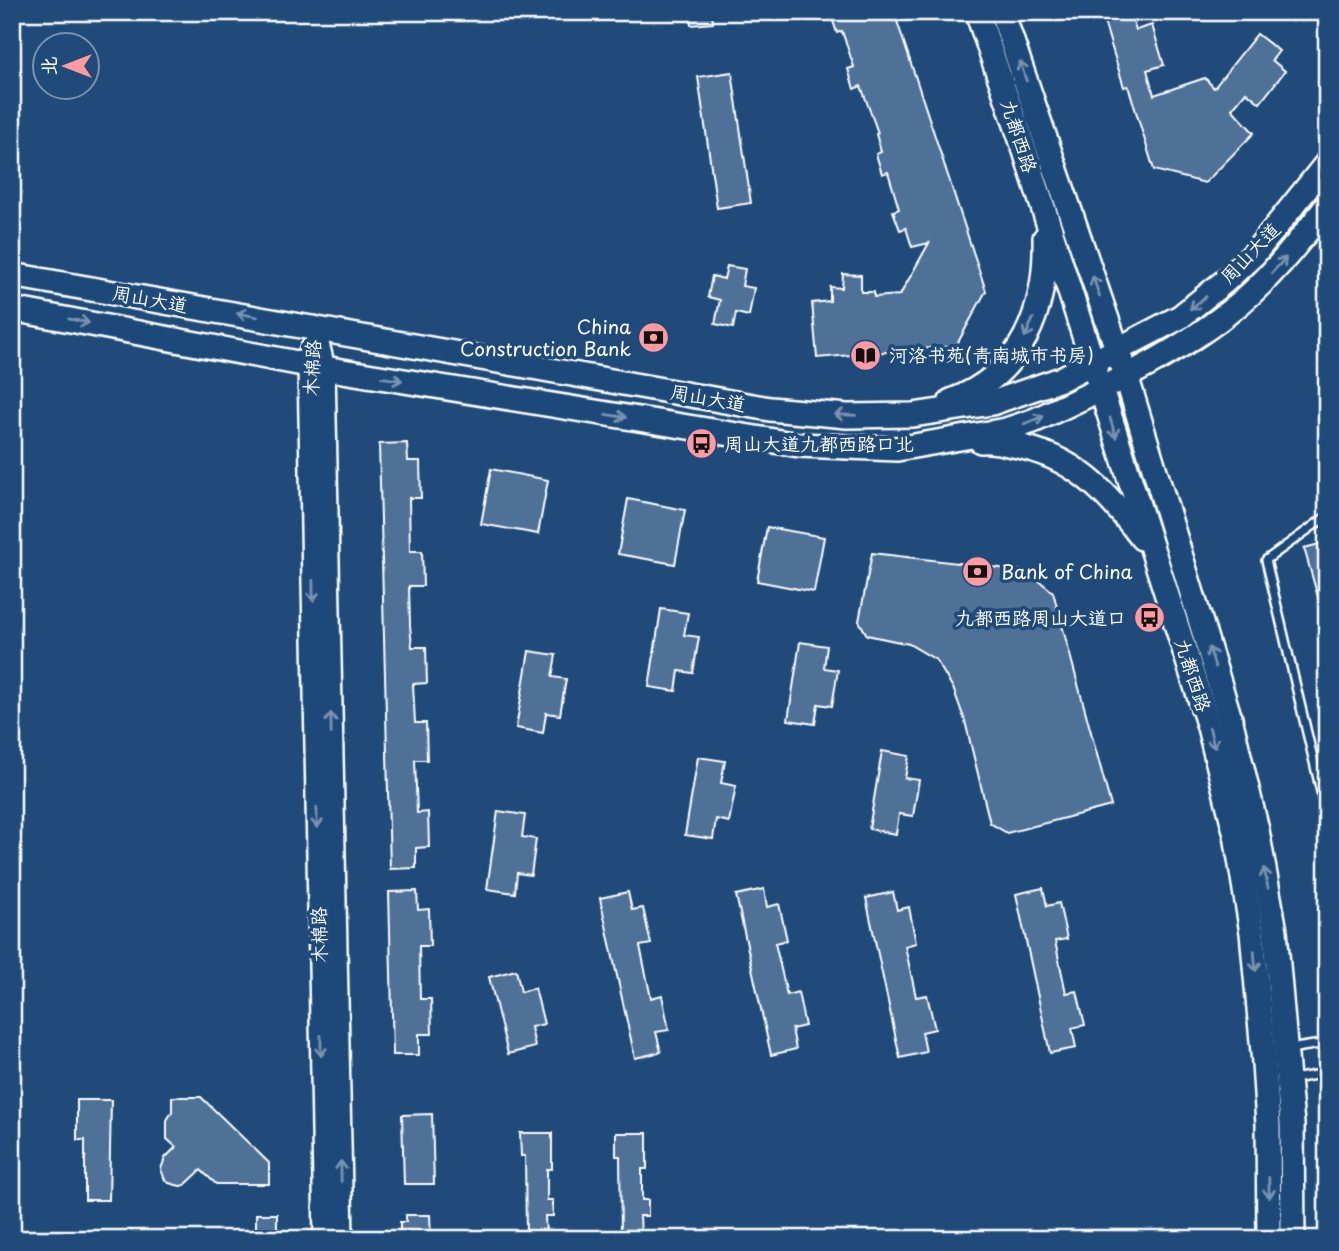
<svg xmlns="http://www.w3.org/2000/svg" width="1339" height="1251" font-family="'Playpen Sans','LXGW WenKai TC',sans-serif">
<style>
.building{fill:#507197;stroke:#fff;stroke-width:2}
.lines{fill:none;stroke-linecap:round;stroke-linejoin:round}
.service-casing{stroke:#fff;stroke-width:12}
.secondary-casing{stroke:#fff;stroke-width:26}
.primary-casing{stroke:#fff;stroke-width:28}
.service{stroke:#1f4a7a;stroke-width:7}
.secondary{stroke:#1f4a7a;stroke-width:21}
.primary{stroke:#1f4a7a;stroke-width:23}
.oneway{stroke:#7992af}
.labels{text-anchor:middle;stroke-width:7;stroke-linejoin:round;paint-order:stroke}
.street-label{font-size:19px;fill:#fff;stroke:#1f4a7a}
.poi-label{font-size:19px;fill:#fff;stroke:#1f4a7a;text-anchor:start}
</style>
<rect width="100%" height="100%" fill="#1f4a7a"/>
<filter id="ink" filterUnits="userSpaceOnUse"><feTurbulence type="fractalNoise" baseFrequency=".0143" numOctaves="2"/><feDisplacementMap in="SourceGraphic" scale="14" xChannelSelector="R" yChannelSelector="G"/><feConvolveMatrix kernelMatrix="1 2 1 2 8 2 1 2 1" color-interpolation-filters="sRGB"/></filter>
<g filter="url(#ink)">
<g class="building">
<polygon points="690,12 712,12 713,23 691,25"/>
<polygon points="830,12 894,12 986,291 956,346 817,358 812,303 830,301 830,287 842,288 843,274 861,275 861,292 874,292 874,297 900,295 929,243 912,247 906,228 900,230 893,211 899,209 888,172 882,174 876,154 881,152 876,134 878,133 861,86 854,89 848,69 854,67 842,31 837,33"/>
<polygon points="1101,12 1130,12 1136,30 1152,25 1164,65 1147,70 1154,95 1205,78 1214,88 1257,34 1279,51 1272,60 1285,71 1260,103 1246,92 1232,109 1254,133 1205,183 1154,170 1128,86 1124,87"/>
<polygon points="732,72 751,203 717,208 698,77"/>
<polygon points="727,266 745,269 742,286 754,288 749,316 736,313 733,328 715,324 720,300 708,297 712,276 724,279"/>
<polygon points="407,443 408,461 420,461 421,498 409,498 410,551 422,551 423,586 409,586 410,625 412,647 426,647 427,683 413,684 415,723 426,723 427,760 415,760 417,813 428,812 429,847 416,848 416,868 390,869 379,444"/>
<polygon points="491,469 548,480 538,534 481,524"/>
<polygon points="628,499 685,510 675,564 618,554"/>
<polygon points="767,527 824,537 814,592 757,581"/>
<polygon points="1327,542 1327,617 1324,618 1304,548"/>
<polygon points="872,553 1027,571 1053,592 1111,806 1007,833 990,823 965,721 953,688 936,660 909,644 867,635 859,621"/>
<polygon points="661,609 688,613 684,635 699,637 693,673 679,671 676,691 649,687"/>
<polygon points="800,642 827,646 824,668 838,670 832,706 818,704 815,724 788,720"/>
<polygon points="529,651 556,655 552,677 566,679 560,715 546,713 543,733 516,728"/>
<polygon points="882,751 909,756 905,778 919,780 913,816 899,814 896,834 869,829"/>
<polygon points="698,757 725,761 721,783 736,786 729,822 716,819 713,839 685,835"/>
<polygon points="498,811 525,815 522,837 536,839 531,875 517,873 515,893 487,889"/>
<polygon points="1043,888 1047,906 1059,903 1067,939 1055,941 1066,993 1077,991 1085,1025 1072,1028 1076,1048 1050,1053 1016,894"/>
<polygon points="764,889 767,907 779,904 787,940 775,943 787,995 798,992 805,1026 792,1029 796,1049 771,1055 736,895"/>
<polygon points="417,891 418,910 429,909 430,946 419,946 420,999 431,999 432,1034 419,1034 419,1055 393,1055 389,892"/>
<polygon points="628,892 632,910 643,908 651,944 640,946 651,998 662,995 669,1030 656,1032 661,1052 635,1058 600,898"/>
<polygon points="893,892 897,910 909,907 916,943 905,946 916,997 927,995 935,1029 922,1032 926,1052 900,1058 866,898"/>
<polygon points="516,970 521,992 535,988 544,1024 531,1027 535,1047 508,1054 489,977"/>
<polygon points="172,1097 201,1097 269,1163 269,1184 216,1184 201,1170 185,1185 180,1186 169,1183 165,1180 161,1169 165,1158 176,1147 167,1139 167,1120 172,1112"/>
<polygon points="77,1100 111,1100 109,1200 85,1200 85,1140 77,1140"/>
<polygon points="432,1114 434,1184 404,1184 402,1115"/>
<polygon points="520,1133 552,1133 552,1169 547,1169 547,1200 553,1200 553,1216 545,1216 546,1235 526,1235 525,1156 521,1156"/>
<polygon points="616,1133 647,1133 647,1169 642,1169 642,1200 648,1200 648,1216 640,1216 641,1235 621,1235 620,1156 616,1156"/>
<rect x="256" y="1214" width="21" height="25"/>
<polygon points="406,1215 430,1215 431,1239 400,1239 400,1222 406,1222"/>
</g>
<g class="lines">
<defs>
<g id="service">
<polyline points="1327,516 1266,560 1327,817"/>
<polyline points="1289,1049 1327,1043"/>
<polyline points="1293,1079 1327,1073"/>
</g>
<g id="secondary">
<polyline points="314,327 324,368 342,1239"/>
<polyline points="311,350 309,364 325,1239"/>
</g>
<g id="primary">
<polyline points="977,12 1025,151 1209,727 1236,835 1252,933 1264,1063 1268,1124 1269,1239"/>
<polyline points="1002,12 1126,375 1231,722 1257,830 1275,931 1292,1124 1293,1239"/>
<polyline points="12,275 770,409 847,416 913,415 992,403 1061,379 1180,317 1224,282 1254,254 1327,163"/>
<path d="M12,309L324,368L799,445L897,449L1006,430L1033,421C1100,390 1171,358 1229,312C1268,282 1297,244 1327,206"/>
<path d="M951,401C1022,375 1047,310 1045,238"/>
<path d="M981,441C992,440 1003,443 1013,445C1074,456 1106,491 1142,538"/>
</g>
</defs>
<use href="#service" class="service-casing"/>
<use href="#secondary" class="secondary-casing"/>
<use href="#primary" class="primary-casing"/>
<use href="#service" class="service"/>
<use href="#secondary" class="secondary"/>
<use href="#primary" class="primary"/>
</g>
<defs><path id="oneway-shaft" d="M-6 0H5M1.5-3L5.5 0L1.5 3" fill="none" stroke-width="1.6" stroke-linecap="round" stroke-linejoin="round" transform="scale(1.75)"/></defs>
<g class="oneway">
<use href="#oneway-shaft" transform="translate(1023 71) rotate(-109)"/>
<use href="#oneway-shaft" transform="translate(1279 265) rotate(-47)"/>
<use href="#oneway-shaft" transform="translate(1096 286) rotate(-109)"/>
<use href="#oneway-shaft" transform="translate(1198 303) rotate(141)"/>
<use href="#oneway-shaft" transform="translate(247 315) rotate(-170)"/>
<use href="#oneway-shaft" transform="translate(79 321) rotate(11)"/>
<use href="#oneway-shaft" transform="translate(1029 328) rotate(114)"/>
<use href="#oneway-shaft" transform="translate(392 379) rotate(9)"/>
<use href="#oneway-shaft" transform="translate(845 415) rotate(-178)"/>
<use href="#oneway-shaft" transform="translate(616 416) rotate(9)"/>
<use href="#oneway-shaft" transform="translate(1034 420) rotate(-21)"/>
<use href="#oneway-shaft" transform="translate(1113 428) rotate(73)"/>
<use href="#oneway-shaft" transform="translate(313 591) rotate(89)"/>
<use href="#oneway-shaft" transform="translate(1212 657) rotate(-107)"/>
<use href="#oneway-shaft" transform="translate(331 723) rotate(-91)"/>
<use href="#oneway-shaft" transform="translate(1212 738) rotate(76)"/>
<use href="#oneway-shaft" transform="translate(317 818) rotate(89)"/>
<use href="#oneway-shaft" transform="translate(1266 878) rotate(-101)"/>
<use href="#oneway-shaft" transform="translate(1255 961) rotate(85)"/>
<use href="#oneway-shaft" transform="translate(321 1046) rotate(89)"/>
<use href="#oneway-shaft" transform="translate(341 1171) rotate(-91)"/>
<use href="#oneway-shaft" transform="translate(1269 1188) rotate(89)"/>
</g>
</g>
<defs>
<symbol id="bank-disc" viewBox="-11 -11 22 22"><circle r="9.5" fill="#ff9aa2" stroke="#1f4a7a"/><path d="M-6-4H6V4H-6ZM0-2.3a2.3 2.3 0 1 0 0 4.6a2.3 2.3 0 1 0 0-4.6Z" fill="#111"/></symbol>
<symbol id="library-disc" viewBox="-11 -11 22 22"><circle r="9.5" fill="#ff9aa2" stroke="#1f4a7a"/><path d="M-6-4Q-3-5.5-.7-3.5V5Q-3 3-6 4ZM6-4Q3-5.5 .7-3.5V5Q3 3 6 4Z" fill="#111"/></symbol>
<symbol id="bus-disc" viewBox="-11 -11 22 22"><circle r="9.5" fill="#ff9aa2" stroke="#1f4a7a"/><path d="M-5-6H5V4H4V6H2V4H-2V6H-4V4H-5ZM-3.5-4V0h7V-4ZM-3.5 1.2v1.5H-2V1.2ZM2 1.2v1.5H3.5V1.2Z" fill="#111"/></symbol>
</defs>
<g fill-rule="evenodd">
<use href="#bank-disc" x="636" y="320" width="35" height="35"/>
<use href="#library-disc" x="848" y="338" width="35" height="35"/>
<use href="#bus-disc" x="684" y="426" width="35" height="35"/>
<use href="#bank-disc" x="960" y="554" width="35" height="35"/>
<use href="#bus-disc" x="1132" y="600" width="35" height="35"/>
</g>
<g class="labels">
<g class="street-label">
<text transform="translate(1019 136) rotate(72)" y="7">九都西路</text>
<text transform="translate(1250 253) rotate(-46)" y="7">周山大道</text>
<text transform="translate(150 299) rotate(10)" y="7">周山大道</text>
<text transform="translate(312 368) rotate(-87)" y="7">木棉路</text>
<text transform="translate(708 398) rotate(10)" y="7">周山大道</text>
<text transform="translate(1193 675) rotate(72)" y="7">九都西路</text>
<text transform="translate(319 935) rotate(-91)" y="7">木棉路</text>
</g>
<g class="poi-label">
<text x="631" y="334" text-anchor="end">China<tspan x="631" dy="22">Construction Bank</tspan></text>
<text x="889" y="362">河洛书苑(青南城市书房)</text>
<text x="724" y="451">周山大道九都西路口北</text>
<text x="1001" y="579">Bank of China</text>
<text x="1126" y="625" text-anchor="end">九都西路周山大道口</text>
</g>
</g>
<rect width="1339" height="1251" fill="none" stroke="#1f4a7a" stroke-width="42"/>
<rect x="21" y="21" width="1297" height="1209" fill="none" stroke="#fff" stroke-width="2.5" filter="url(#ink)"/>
<g transform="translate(66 66) rotate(270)"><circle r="33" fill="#1f4a7a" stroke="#7992af" stroke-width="2"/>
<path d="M0-5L12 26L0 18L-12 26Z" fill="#ff9aa2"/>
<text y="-10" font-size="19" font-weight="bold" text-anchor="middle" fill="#ffffff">北</text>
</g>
</svg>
